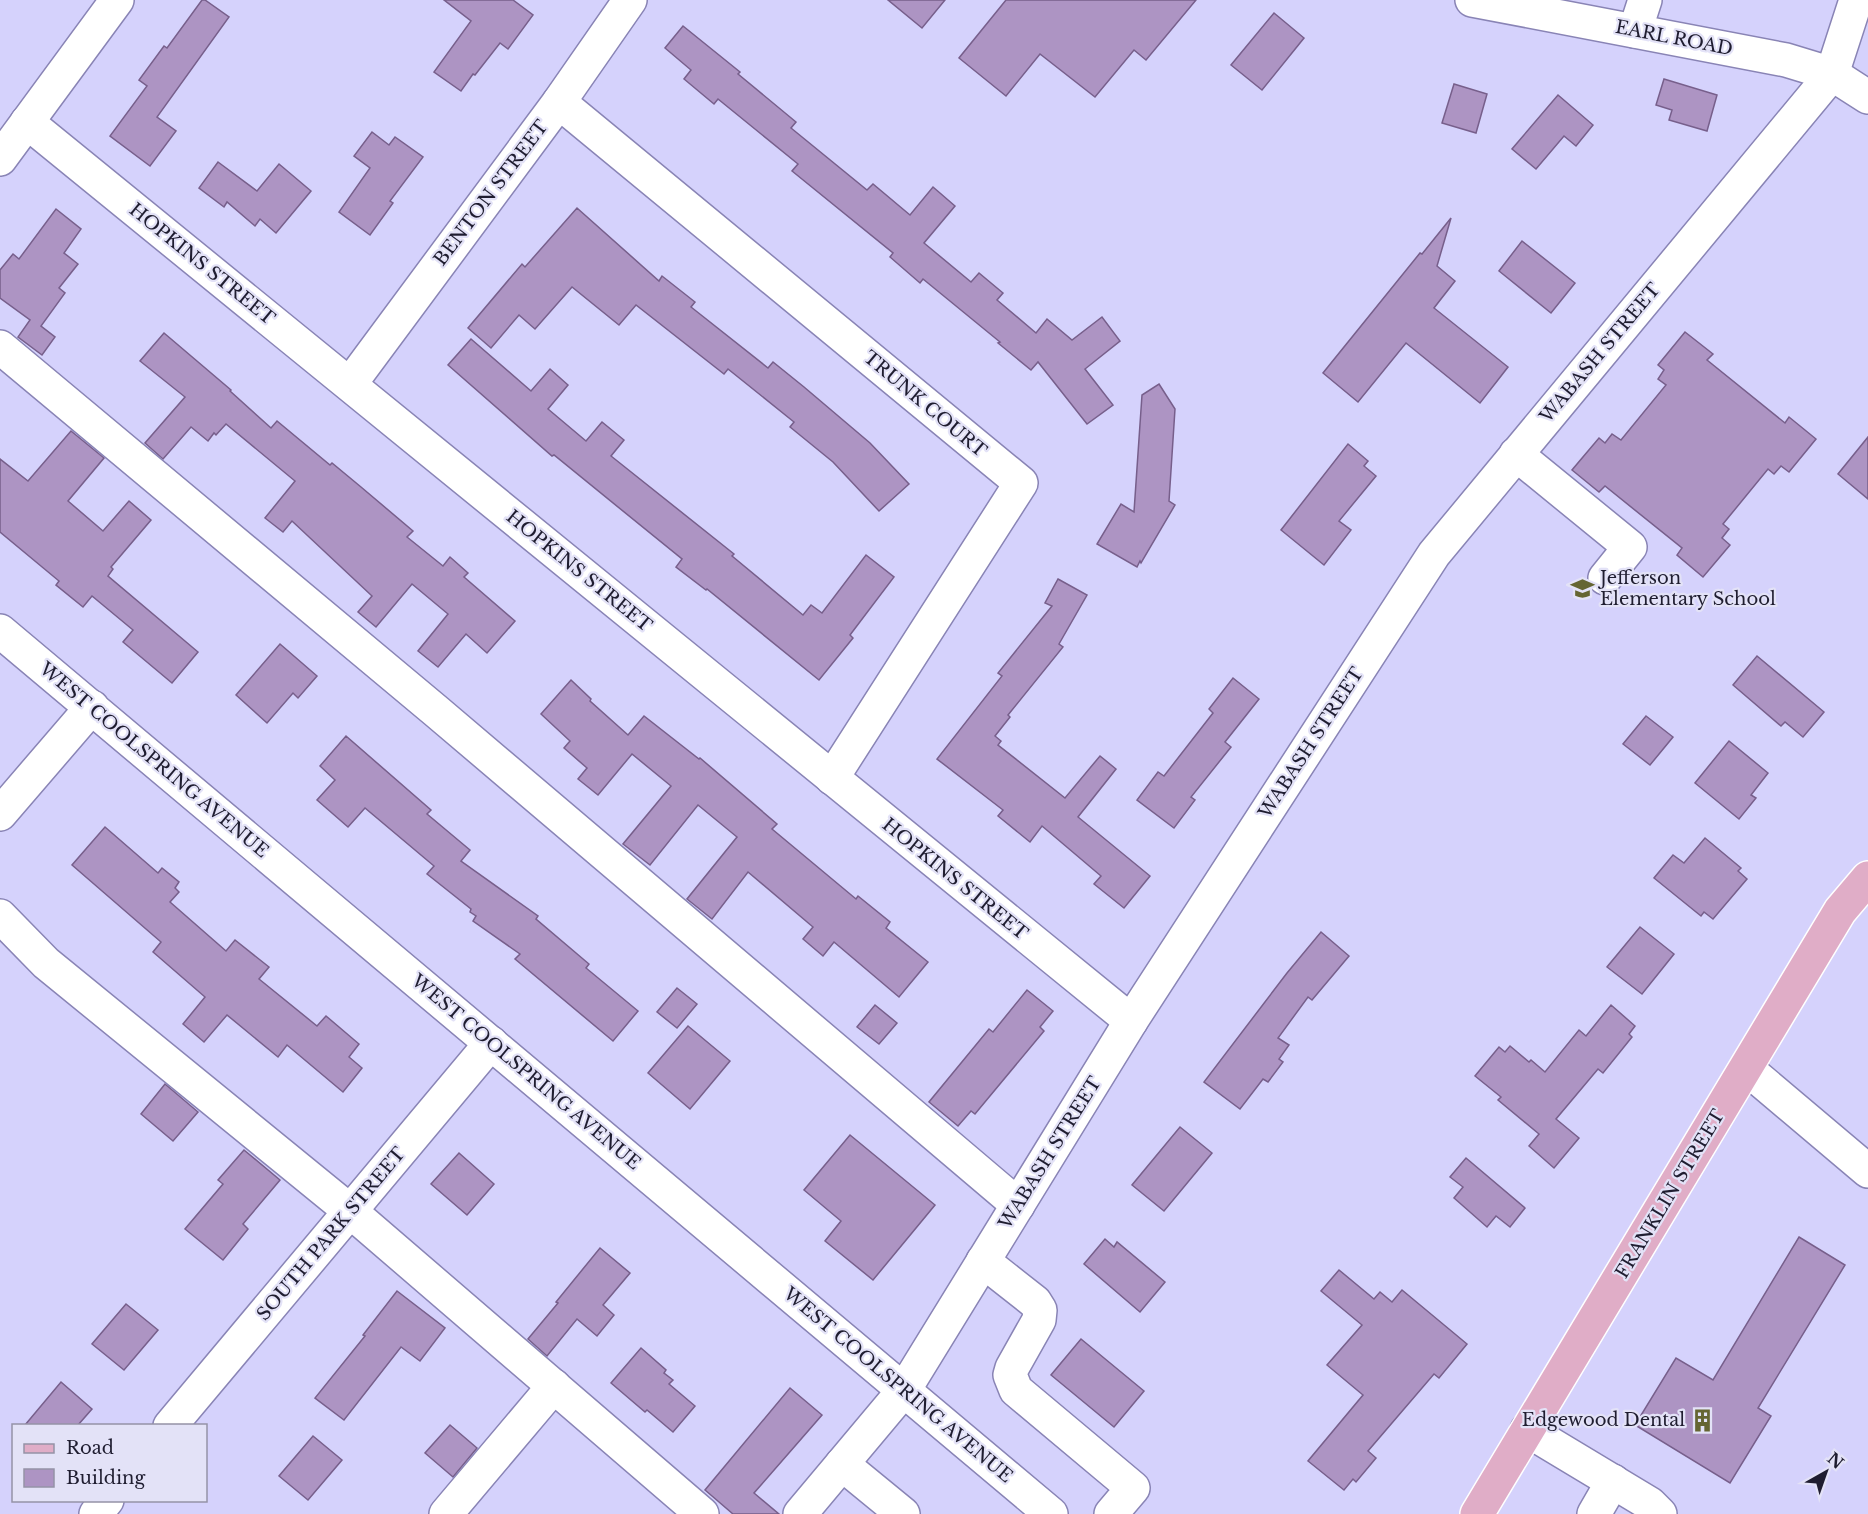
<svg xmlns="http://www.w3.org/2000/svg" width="1868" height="1514" font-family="'Libre Baskerville',serif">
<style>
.building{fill:#ad94c3;stroke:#775f8b;stroke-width:1.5}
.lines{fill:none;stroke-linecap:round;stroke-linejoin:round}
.minor-casing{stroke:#8984b5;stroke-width:36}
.major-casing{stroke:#fff;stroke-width:36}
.minor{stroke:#fff;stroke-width:33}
.major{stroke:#e0adc7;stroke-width:33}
.labels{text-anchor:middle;stroke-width:4.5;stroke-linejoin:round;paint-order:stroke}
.street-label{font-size:18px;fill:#1f1d30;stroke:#e3e2f7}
.poi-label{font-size:18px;fill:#1f1d30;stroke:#e3e2f7;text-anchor:start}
</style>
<rect width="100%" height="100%" fill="#d5d2fc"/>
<g class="building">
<polygon points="202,0 205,0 229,17 157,117 176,131 150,166 110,136 147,86 139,80 164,46 167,48"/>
<polygon points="444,0 513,0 533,15 508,49 500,43 475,75 473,74 461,91 434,72 471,21"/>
<polygon points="888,0 945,0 922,28"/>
<polygon points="1006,0 1196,0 1146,60 1134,50 1095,97 1040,54 1006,96 959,58"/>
<polygon points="1274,13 1304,38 1262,90 1231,65"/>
<polygon points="683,26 740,72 738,74 796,122 791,128 867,190 873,184 910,215 933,187 955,206 924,243 971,282 979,273 1003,293 997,300 1036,333 1047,319 1072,340 1102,317 1120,341 1085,369 1113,405 1087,424 1038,362 1031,370 998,343 1000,342 923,279 920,283 890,257 893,253 792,171 798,164 718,99 714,104 684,79 691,70 665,48"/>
<polygon points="1664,79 1717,95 1707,131 1669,120 1672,110 1656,105"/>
<polygon points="1454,84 1487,94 1476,133 1442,123"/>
<polygon points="1558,95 1593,125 1576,146 1564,136 1536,169 1512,149"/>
<polygon points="372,132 389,145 395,137 423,157 390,201 393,203 370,235 339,212 370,168 354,156"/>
<polygon points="218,162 257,191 279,164 311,191 276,233 260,219 255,226 227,202 224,207 199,188"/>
<polygon points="577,208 659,281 662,276 695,302 691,307 768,368 773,362 804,387 870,443 909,484 879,511 833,462 790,427 794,422 728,369 724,374 636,305 619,325 572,287 535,329 519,315 491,348 468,328 522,264 525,267"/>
<polygon points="56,209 81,229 64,253 78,264 59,288 65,293 41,326 55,337 42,355 18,337 30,320 0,298 0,270 13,254 19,259"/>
<polygon points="1451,218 1437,266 1455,281 1434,308 1508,367 1480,403 1406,343 1358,402 1323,373 1420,253 1422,254"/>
<polygon points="1522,241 1575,283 1551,313 1499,271"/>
<polygon points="1685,332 1713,354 1707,360 1785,423 1789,417 1816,439 1789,472 1781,466 1774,474 1768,469 1723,524 1729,529 1722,538 1730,545 1703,577 1677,555 1682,548 1605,486 1599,492 1572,470 1599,438 1605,443 1612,434 1621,440 1666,385 1658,379 1664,370 1658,365"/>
<polygon points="164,333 231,390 230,391 271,428 277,421 330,465 332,463 361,487 413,531 407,537 443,566 450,557 468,573 464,577 515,621 487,653 466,634 438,667 418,651 448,614 412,584 376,627 358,612 372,596 292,521 283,532 265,518 295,481 226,424 216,435 214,433 208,441 191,427 163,459 145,443 185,397 140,361"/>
<polygon points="471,339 531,391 550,369 568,385 548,409 586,441 602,422 624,440 611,456 734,554 732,556 803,615 811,605 822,613 866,555 894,577 850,635 853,638 819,680 707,589 706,590 676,567 682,559 554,455 552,456 448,365"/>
<polygon points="1159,384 1175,409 1169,501 1175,505 1141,563 1140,561 1137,567 1097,544 1121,504 1134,512 1142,395"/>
<polygon points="71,431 104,458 68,501 103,531 129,501 151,520 111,567 113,569 108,576 198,652 172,683 123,642 133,630 92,596 83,607 56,585 59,581 0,532 0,459 28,481"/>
<polygon points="1868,437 1868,499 1838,474"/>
<polygon points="1348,444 1368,461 1364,466 1376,476 1339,521 1351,530 1324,565 1281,530"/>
<polygon points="1058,579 1087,595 1059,644 1063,647 1008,715 1010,717 995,736 1001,741 998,745 1065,798 1100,756 1116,769 1078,817 1150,876 1124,908 1094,884 1101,876 1042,826 1030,842 998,816 1003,810 937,759 1002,676 998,673 1052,606 1045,603"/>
<polygon points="280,644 317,676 298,698 293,693 267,723 236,695"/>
<polygon points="1757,656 1824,712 1803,737 1785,722 1781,726 1733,685"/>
<polygon points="1233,678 1259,699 1225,742 1231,747 1191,797 1195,800 1174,828 1137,800 1158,772 1164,776 1213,713 1209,709"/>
<polygon points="571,680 591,699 590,701 628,735 644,716 699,759 700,758 777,824 772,829 856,899 858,896 890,922 886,928 928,962 899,997 834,942 823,956 803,939 813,927 748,872 712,919 687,899 737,837 698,805 650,865 623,844 671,786 632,754 598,795 578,779 587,768 564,748 570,741 541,714"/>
<polygon points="1646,716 1673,737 1650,765 1623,744"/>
<polygon points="346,736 431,810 427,814 470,850 461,861 538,916 536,919 589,964 586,968 638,1011 613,1041 515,959 520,954 473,921 476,916 470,912 471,909 427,874 434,866 365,808 348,827 317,800 335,780 320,766"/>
<polygon points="1729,741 1768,773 1751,795 1756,798 1739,819 1695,783"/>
<polygon points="105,827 158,873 162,868 179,882 175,888 179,892 170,902 226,951 235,940 269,967 259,979 317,1026 326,1016 359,1044 349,1057 362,1068 343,1092 287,1045 278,1057 227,1015 204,1042 183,1024 205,997 153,952 161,942 72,865"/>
<polygon points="1705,838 1741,868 1738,871 1747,879 1713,919 1704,912 1701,916 1654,878 1673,855 1684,863"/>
<polygon points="1640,927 1674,954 1642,994 1607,967"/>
<polygon points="1321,932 1349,956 1312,1000 1308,997 1278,1038 1289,1045 1279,1059 1283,1062 1268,1082 1263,1079 1240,1109 1204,1082 1287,973"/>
<polygon points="677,988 697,1004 677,1028 657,1012"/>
<polygon points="1027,990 1053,1011 1040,1027 1044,1031 975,1114 971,1111 958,1126 929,1102 989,1029 993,1032"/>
<polygon points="875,1005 897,1023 879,1044 857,1027"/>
<polygon points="1611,1005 1635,1026 1629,1034 1632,1037 1603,1073 1598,1069 1556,1119 1579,1138 1554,1168 1529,1146 1539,1134 1498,1100 1501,1097 1475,1076 1499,1047 1505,1052 1510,1046 1529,1062 1531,1060 1545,1072 1579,1030 1586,1036"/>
<polygon points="688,1026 730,1061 690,1109 648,1073"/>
<polygon points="165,1084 198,1112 173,1141 141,1114"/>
<polygon points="1180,1127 1212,1153 1164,1211 1132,1185"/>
<polygon points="850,1135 935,1205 873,1280 825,1241 841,1221 804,1190"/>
<polygon points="244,1150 280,1180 243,1224 248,1229 223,1260 185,1229 223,1184 218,1180"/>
<polygon points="459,1153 494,1184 467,1215 431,1184"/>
<polygon points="1466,1158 1525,1208 1510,1227 1496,1216 1487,1227 1454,1198 1463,1187 1450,1177"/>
<polygon points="1799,1237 1845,1265 1758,1408 1771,1416 1730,1483 1635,1425 1676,1358 1713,1380"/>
<polygon points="1105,1239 1114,1247 1117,1242 1165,1282 1140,1312 1084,1264"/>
<polygon points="600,1248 630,1273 603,1305 614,1315 597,1336 577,1319 547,1356 528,1339 558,1303 556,1302"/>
<polygon points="1339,1270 1374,1299 1380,1292 1392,1302 1402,1290 1467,1344 1439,1378 1434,1374 1368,1451 1376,1458 1356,1482 1353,1479 1344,1490 1308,1461 1363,1395 1327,1365 1362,1325 1321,1291"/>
<polygon points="397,1291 445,1328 420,1361 401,1347 344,1420 315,1398 365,1336 363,1335"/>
<polygon points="126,1304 158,1330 124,1370 92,1344"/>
<polygon points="1081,1339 1144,1391 1114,1427 1051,1375"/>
<polygon points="641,1348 666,1370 664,1373 673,1380 669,1384 695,1406 673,1432 647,1410 645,1412 611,1383"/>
<polygon points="61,1382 92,1409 78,1425 25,1425"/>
<polygon points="790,1388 822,1415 754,1493 779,1514 733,1514 705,1490"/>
<polygon points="450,1425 477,1448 453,1477 425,1453"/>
<polygon points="313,1436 342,1460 308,1500 279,1476"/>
</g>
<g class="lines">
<defs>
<g id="minor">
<polyline points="1472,0 1786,60 1832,74 1868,97"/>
<polyline points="1635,31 1645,0"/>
<polyline points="559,102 1021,483 832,778"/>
<polyline points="27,122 1131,1021"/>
<polyline points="0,159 117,0"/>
<polyline points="0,347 436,711 1018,1205"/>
<polyline points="350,384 559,102 630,0"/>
<polyline points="1516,454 1630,547 1605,578"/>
<polyline points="0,631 1051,1514"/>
<polyline points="0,814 92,707"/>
<polyline points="0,916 46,963 350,1211 702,1514"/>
<polyline points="1746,1068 1868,1171"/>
<polyline points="983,1261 1035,1302 1040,1310 1039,1320 1012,1368 1010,1375 1016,1390 1133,1488 1111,1514"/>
<polyline points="170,1426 491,1043"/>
<polyline points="1527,1430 1650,1504 1660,1514"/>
<polyline points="842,1464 903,1514"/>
<polyline points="96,1514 107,1500"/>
<polyline points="446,1514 554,1386"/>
<polyline points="800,1514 904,1390 1131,1021 1434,554 1832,74 1856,0"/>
<polyline points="1594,1514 1613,1481"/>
</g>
<polyline id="major" points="1477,1514 1840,911 1868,878"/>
</defs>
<use href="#minor" class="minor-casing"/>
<use href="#major" class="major-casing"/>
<use href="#minor" class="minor"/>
<use href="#major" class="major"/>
</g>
<defs>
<symbol id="school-bare" viewBox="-9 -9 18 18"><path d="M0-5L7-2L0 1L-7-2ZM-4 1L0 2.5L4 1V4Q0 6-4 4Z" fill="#656532" stroke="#e3e2f7" stroke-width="2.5" paint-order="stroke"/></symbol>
<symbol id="building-bare" viewBox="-9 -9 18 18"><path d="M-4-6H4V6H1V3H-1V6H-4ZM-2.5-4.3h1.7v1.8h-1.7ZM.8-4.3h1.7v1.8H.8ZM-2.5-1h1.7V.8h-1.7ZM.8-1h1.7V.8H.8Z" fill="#656532" stroke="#e3e2f7" stroke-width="2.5" paint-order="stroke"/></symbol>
</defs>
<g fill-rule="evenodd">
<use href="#school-bare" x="1566" y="572" width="33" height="33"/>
<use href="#building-bare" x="1686" y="1404" width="33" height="33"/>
</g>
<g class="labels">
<g class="street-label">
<text transform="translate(1674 38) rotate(11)" y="6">EARL ROAD</text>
<text transform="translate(491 193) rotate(-53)" y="6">BENTON STREET</text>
<text transform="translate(202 264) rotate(39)" y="6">HOPKINS STREET</text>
<text transform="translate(1600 353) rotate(-50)" y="6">WABASH STREET</text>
<text transform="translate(925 404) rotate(40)" y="6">TRUNK COURT</text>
<text transform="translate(579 571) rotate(39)" y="6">HOPKINS STREET</text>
<text transform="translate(1311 743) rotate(-57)" y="6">WABASH STREET</text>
<text transform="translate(154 760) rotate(40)" y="6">WEST COOLSPRING AVENUE</text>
<text transform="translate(955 879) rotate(39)" y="6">HOPKINS STREET</text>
<text transform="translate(526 1072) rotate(40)" y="6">WEST COOLSPRING AVENUE</text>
<text transform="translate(1050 1153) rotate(-58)" y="6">WABASH STREET</text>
<text transform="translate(1670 1194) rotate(-59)" y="6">FRANKLIN STREET</text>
<text transform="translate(331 1234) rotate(-50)" y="6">SOUTH PARK STREET</text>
<text transform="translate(898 1385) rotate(40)" y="6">WEST COOLSPRING AVENUE</text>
</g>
<g class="poi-label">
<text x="1600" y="584">Jefferson<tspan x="1600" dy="21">Elementary School</tspan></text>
<text x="1685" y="1426" text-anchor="end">Edgewood Dental</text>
</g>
</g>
<rect x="12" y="1424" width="195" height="78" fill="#e3e2f7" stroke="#9593a7" stroke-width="1.5"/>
<rect x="24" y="1444" width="30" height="9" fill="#e0adc7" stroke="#9593a7" stroke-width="1.5"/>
<text x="66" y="1454" font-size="18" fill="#1f1d30">Road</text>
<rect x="24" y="1469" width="30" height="18" fill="#ad94c3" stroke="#9593a7" stroke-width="1.5"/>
<text x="66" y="1484" font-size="18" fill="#1f1d30">Building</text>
<g transform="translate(1826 1472) rotate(40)" stroke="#e3e2f7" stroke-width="4.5" paint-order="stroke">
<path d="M0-4.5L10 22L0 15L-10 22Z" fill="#1f1d30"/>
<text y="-9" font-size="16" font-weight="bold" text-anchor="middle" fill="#1f1d30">N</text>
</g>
</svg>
